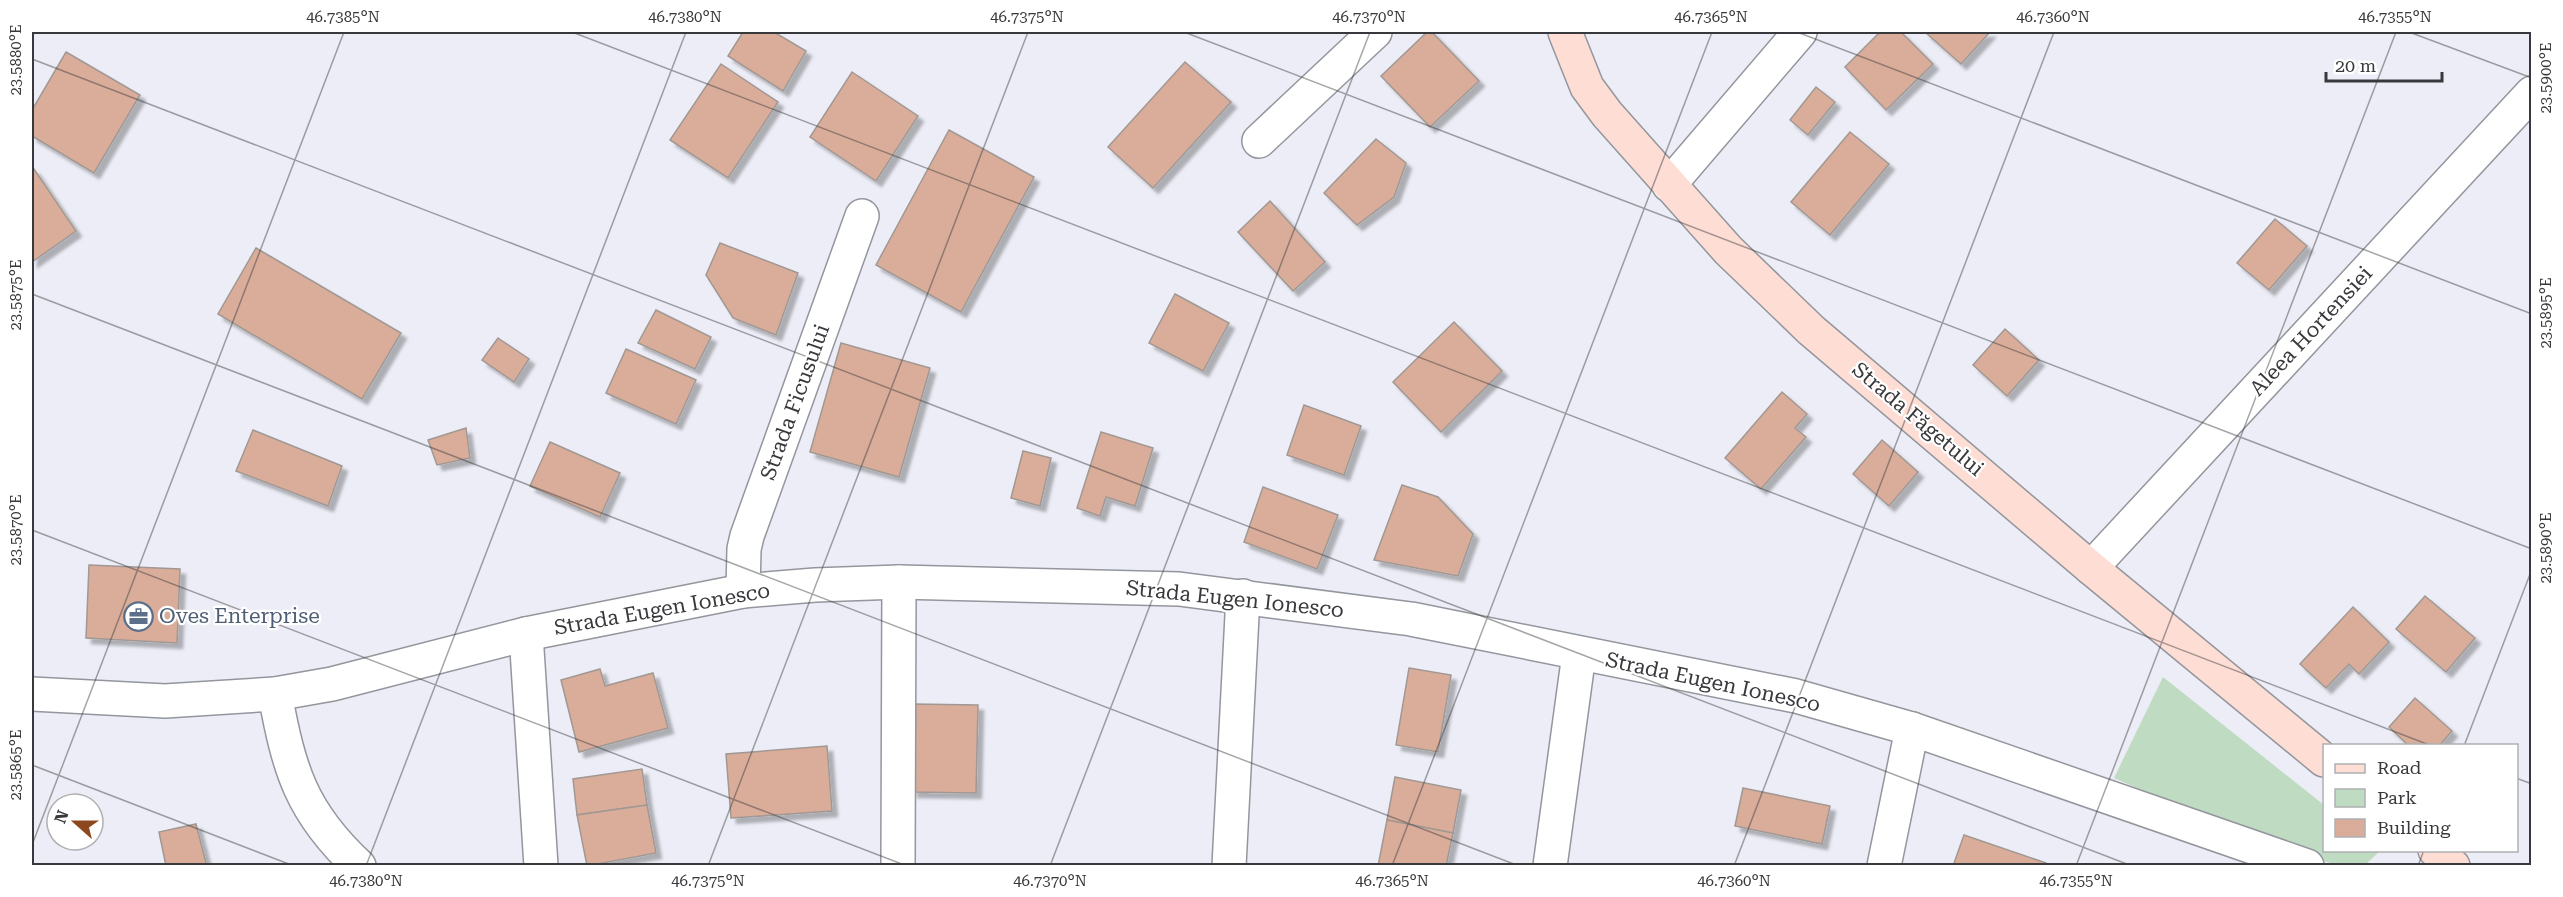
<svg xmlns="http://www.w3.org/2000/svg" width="2563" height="897" font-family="'Roboto Serif',serif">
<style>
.green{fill:#bfdbc2}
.building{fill:#daad9a;stroke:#a19894;stroke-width:1.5;filter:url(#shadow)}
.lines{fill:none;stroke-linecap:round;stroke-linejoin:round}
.minor-casing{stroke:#94969d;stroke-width:36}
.tertiary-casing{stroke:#94969d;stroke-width:36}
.secondary-casing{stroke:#94969d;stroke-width:36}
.minor{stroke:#fff;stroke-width:33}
.tertiary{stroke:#fff;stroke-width:33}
.secondary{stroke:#feddd5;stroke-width:33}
.ticks{fill:none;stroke:#38393c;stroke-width:1.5;stroke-opacity:0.45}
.labels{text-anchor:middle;stroke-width:4.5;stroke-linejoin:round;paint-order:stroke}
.street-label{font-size:21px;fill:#38393c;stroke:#fff}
.service-label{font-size:21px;fill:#4e5e75;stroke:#fff;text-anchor:start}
.neatline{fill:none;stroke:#38393c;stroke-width:2}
.ticks-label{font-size:15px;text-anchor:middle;fill:#38393c}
</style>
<defs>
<filter id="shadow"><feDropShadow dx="5.5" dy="5.5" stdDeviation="1.5" flood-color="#0004"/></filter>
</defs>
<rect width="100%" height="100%" fill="#ecedf6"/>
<polygon class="green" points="2163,677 2324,805 2324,850 2380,851 2365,865 2339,865 2327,862 2238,832 2114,778"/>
<g class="building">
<polygon points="743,32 774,32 806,51 783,91 728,56"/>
<polygon points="1427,32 1432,32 1479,81 1430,127 1381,76"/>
<polygon points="1880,32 1901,32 1933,64 1886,110 1845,67"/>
<polygon points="1925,32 1990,32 1961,64"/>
<polygon points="66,52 140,95 94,173 32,136 32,110"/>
<polygon points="1185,62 1231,102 1153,188 1108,147"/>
<polygon points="721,64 778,102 728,178 670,140"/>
<polygon points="852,72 918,116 876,181 810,137"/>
<polygon points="1816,87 1835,102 1808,135 1790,120"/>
<polygon points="949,130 1034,177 961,312 876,265"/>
<polygon points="1850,132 1889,164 1830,235 1791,202"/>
<polygon points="1376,139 1406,163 1394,197 1357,225 1324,193"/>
<polygon points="34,169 76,231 32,262 32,171"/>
<polygon points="1270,201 1325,262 1293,291 1238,232"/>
<polygon points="2275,219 2307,246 2269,290 2237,263"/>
<polygon points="720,243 798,273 776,335 733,318 706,275"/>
<polygon points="256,248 401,333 362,399 218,314"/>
<polygon points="1175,294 1229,323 1203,371 1149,343"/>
<polygon points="656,310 711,337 695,369 638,343"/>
<polygon points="1454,322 1502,371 1441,432 1393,382"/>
<polygon points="2005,329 2039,360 2007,396 1973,365"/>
<polygon points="498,338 529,359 514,382 482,360"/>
<polygon points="841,343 930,368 899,477 810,452"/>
<polygon points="626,349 696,380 676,424 606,393"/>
<polygon points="1782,392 1807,414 1795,428 1806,437 1761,489 1725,458"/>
<polygon points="1304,405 1361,426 1344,475 1287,455"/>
<polygon points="466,428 470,458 437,465 428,440"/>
<polygon points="253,430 342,466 328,506 236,471"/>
<polygon points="1101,432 1153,448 1135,506 1106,497 1100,516 1077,508"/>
<polygon points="1882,440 1918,472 1889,506 1853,474"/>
<polygon points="550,442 620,473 600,517 530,486"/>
<polygon points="1023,451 1051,458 1040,506 1011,498"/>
<polygon points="1402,485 1438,497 1473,534 1458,576 1374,560"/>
<polygon points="1263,487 1338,515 1317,569 1244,542"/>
<polygon points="89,565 180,569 177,643 86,638"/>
<polygon points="2425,596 2475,638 2446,672 2396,629"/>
<polygon points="2353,607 2389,642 2359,674 2349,664 2326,688 2300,664"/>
<polygon points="1409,668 1451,675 1438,752 1396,745"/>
<polygon points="600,669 605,686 653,673 668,728 579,752 561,680"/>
<polygon points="2415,698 2452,731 2439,746 2409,746 2389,727"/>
<polygon points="914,704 978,705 976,793 912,792"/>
<polygon points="827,746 832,811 731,818 726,754"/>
<polygon points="642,769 647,805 577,815 573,779"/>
<polygon points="1395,777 1461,790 1453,833 1387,820"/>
<polygon points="1743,788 1830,806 1822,844 1735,826"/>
<polygon points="647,805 656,853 587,866 577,815"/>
<polygon points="1387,820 1453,833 1446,866 1378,866"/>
<polygon points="196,824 206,863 210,866 166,866 159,832"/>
<polygon points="1964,835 2046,863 2045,866 1953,866"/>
</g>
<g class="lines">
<defs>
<g id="minor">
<polyline points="1259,141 1375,32"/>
<polyline points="1669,185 1800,32"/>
<polyline points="2091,568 2532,93"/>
<polyline points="743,591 744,549 747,536 862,216"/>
<polyline points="526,634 541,866"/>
<path d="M275,694C289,770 301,812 359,866"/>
<polyline points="898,866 899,582"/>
<polyline points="1229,866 1243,596"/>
<polyline points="1550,866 1579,654"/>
<polyline points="1884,866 1912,729"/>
</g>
<polyline id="tertiary" points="32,694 165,701 275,694 332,684 526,634 743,591 815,585 899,582 1179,589 1411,619 1796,696 1912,729 2307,866"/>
<g id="secondary">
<polyline points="1565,32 1587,87 1607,114 1728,250 1811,330 2091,568 2324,760"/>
<polyline points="2435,850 2453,866"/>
</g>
</defs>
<use href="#minor" class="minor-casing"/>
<use href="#tertiary" class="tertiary-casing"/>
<use href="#secondary" class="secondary-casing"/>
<use href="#minor" class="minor"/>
<use href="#tertiary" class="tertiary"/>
<use href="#secondary" class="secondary"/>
</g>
<path class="ticks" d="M572,32L2432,746M1184,32L2532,549M1797,32L2532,314M2409,32L2532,78M32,59L2132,866M32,294L1519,866M32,530L907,866M2464,746L2532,569M32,765L294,866M2516,778L2532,784M32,845L344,32M366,866L686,32M708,866L1028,32M1050,866L1370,32M1392,866L1712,32M1734,866L2054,32M2076,866L2396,32M2418,866L2424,850"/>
<defs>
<symbol id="office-ring" viewBox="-11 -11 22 22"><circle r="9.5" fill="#fff" stroke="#5c6f8a" stroke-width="1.5"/><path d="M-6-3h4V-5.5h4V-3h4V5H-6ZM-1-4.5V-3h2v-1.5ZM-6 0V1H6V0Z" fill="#5c6f8a"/></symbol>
</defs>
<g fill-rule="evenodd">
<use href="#office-ring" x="122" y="600" width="33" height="33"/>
</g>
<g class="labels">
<g class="street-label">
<text transform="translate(2311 331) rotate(-47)" y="7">Aleea Hortensiei</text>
<text transform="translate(795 402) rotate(-70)" y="7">Strada Ficusului</text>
<text transform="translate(1918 419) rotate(40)" y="7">Strada Făgetului</text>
<text transform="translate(1235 599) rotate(6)" y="7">Strada Eugen Ionesco</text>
<text transform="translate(662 609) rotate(-10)" y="7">Strada Eugen Ionesco</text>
<text transform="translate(1713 682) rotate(12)" y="7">Strada Eugen Ionesco</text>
</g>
<g class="service-label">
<text x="159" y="623">Oves Enterprise</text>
</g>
</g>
<rect width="2563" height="897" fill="none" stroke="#ffffff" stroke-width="66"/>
<rect x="2323" y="744" width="195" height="108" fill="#ffffff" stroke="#afb0b1" stroke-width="1.5"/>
<rect x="2335" y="764" width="30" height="9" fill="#feddd5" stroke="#afb0b1" stroke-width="1.5"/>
<text x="2377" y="774" font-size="18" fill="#38393c">Road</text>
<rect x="2335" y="789" width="30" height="18" fill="#bfdbc2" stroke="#afb0b1" stroke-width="1.5"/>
<text x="2377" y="804" font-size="18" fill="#38393c">Park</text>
<rect x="2335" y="819" width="30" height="18" fill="#daad9a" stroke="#afb0b1" stroke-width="1.5"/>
<text x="2377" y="834" font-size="18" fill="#38393c">Building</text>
<g transform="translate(75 822) rotate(291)"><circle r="28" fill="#ffffff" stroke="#afb0b1" stroke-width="1.5"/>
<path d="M0-4.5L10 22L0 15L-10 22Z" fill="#8d481f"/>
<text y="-9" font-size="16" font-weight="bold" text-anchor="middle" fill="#38393c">N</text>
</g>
<path d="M2326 72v9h116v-9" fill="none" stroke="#38393c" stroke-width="3"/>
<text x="2335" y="72" font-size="18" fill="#38393c" stroke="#ffffff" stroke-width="4.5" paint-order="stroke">20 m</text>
<rect x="33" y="33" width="2497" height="831" class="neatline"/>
<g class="ticks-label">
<text x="343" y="22">46.7385°N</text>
<text x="685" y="22">46.7380°N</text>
<text x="1027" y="22">46.7375°N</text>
<text x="1369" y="22">46.7370°N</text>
<text x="1711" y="22">46.7365°N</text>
<text x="2053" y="22">46.7360°N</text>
<text x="2395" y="22">46.7355°N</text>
<text transform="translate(16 60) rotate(-90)" y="5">23.5880°E</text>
<text transform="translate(2546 78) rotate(-90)" y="5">23.5900°E</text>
<text transform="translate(16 295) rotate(-90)" y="5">23.5875°E</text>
<text transform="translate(2546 313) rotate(-90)" y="5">23.5895°E</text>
<text transform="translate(16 530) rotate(-90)" y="5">23.5870°E</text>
<text transform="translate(2546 548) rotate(-90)" y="5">23.5890°E</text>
<text transform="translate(16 765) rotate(-90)" y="5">23.5865°E</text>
<text x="366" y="886">46.7380°N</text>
<text x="708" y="886">46.7375°N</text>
<text x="1050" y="886">46.7370°N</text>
<text x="1392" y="886">46.7365°N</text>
<text x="1734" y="886">46.7360°N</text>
<text x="2076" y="886">46.7355°N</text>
</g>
</svg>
